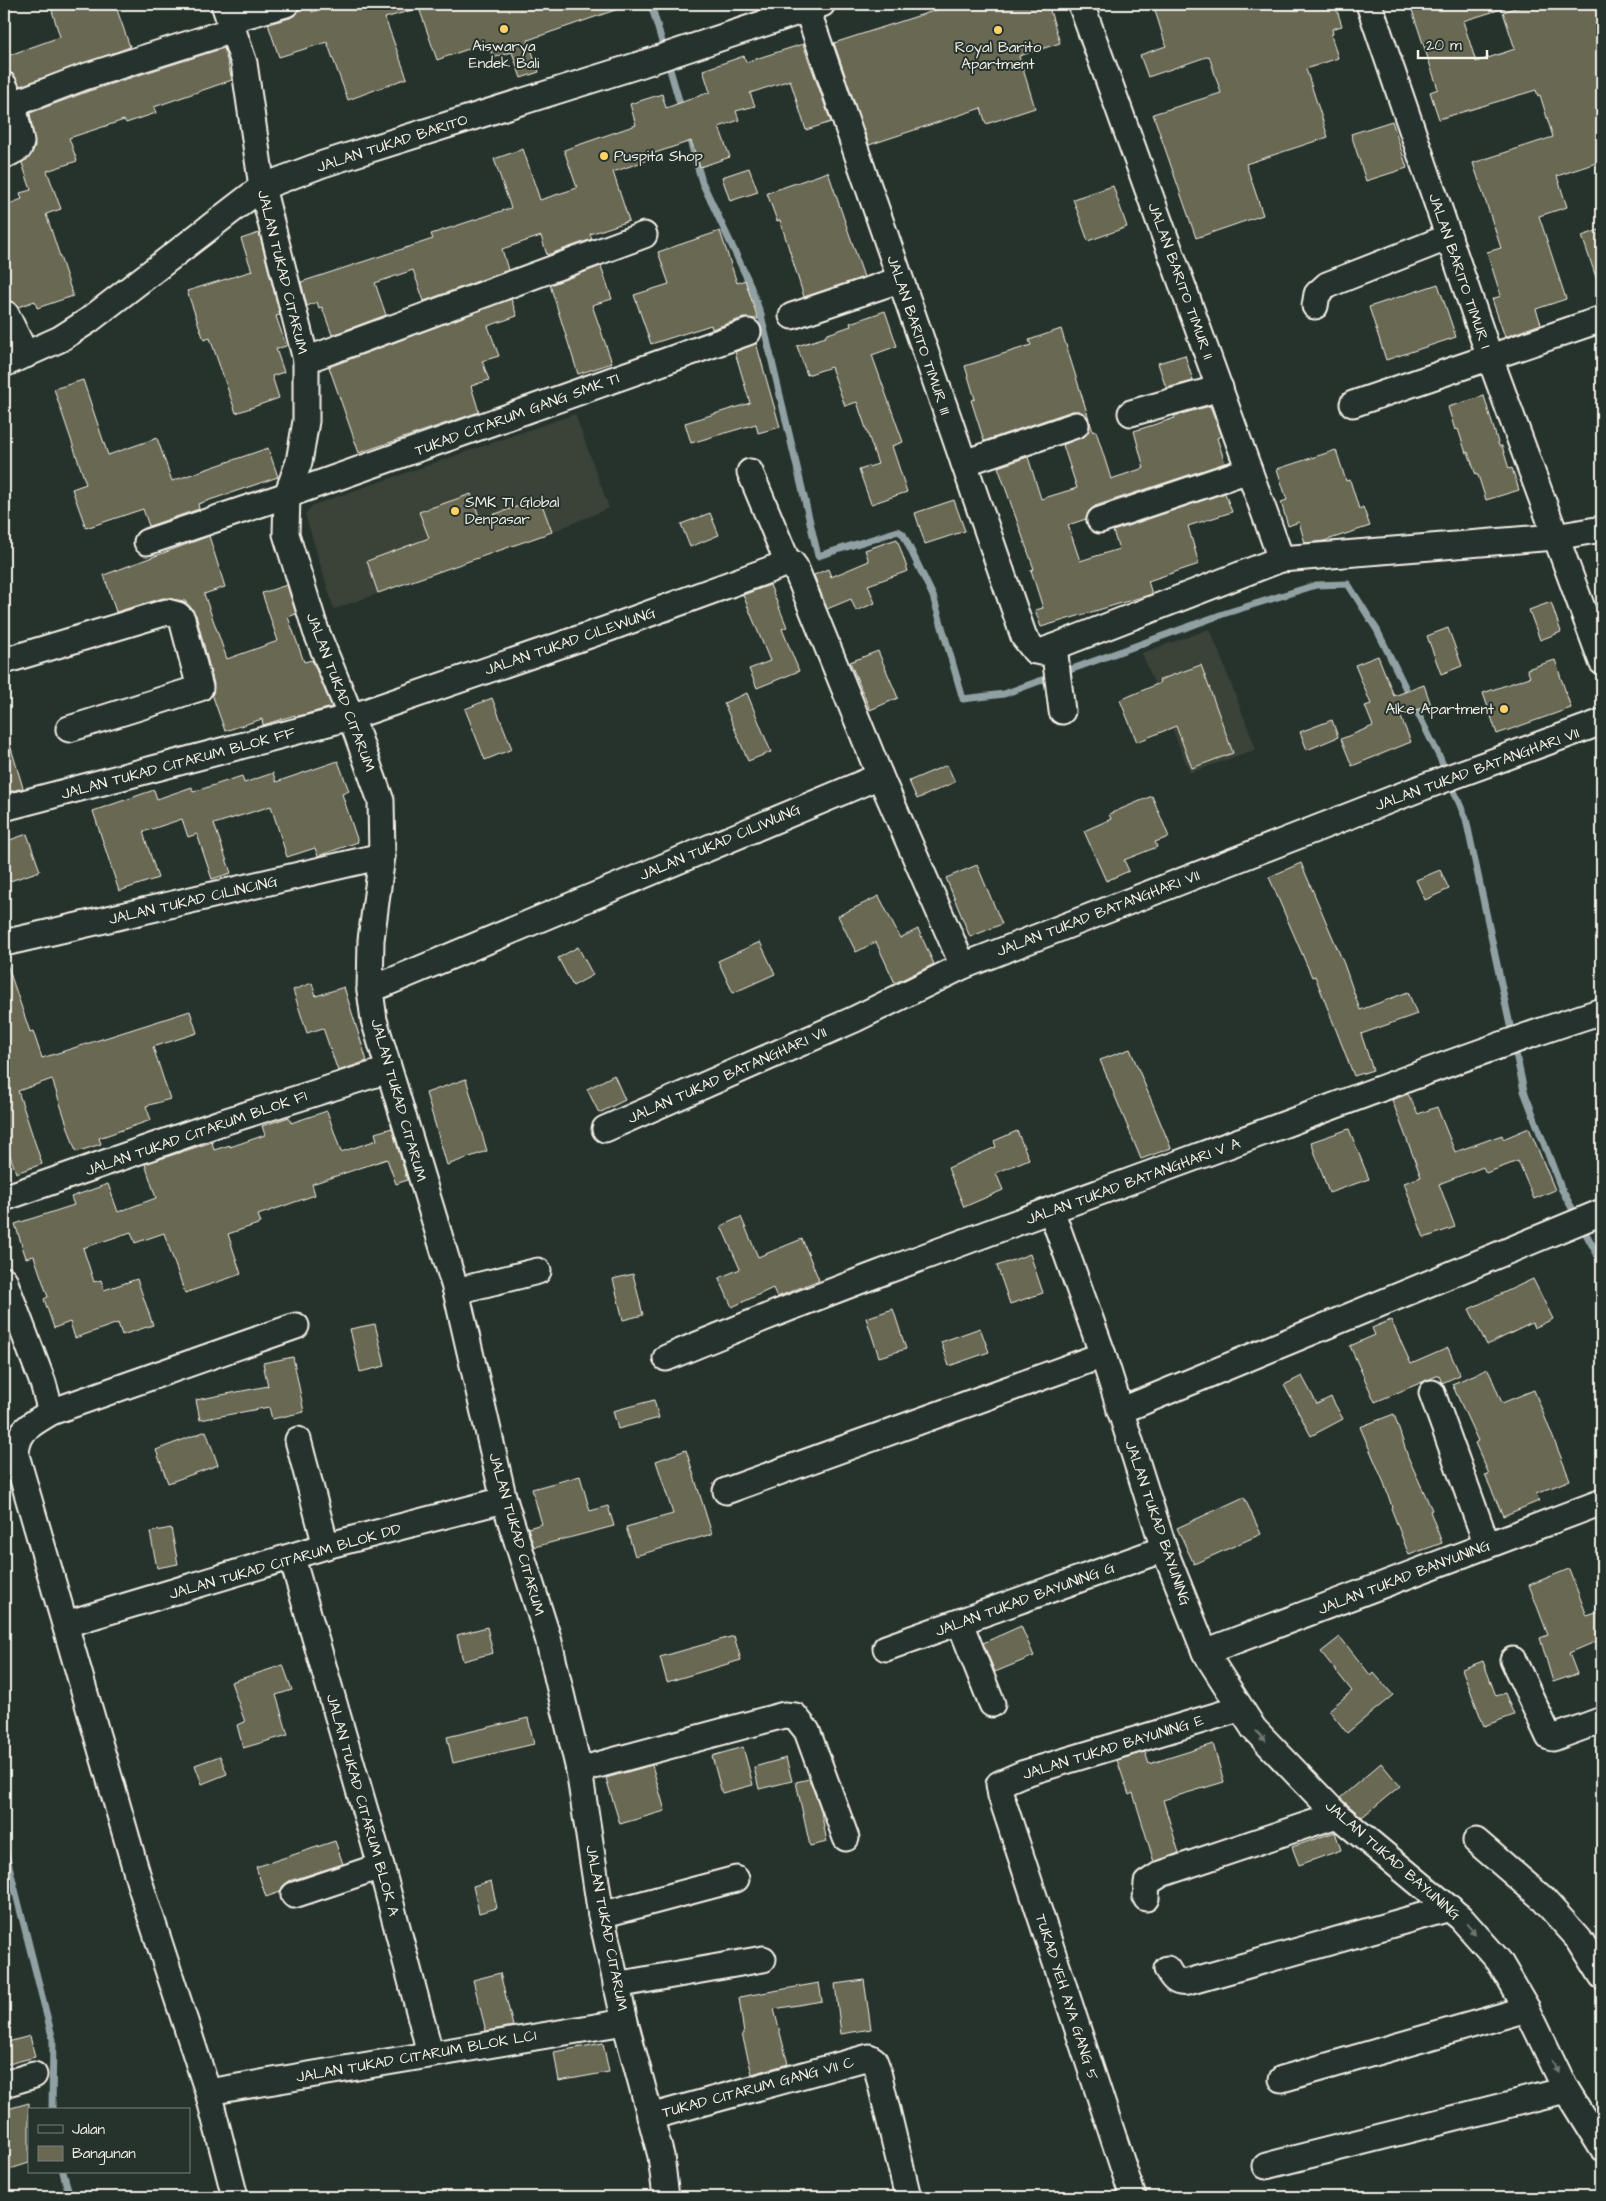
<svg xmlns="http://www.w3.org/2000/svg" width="1606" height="2201" font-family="'Architects Daughter',sans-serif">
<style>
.built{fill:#3a4338}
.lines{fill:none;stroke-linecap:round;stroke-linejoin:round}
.stream{stroke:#91a1a3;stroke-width:7}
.building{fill:#686853;stroke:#f4f1e8}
.minor-casing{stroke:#f4f1e8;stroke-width:29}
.minor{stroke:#26332d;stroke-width:25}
.oneway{fill:#6e766e}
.poi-dot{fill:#ffd166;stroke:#26332d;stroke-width:2}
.labels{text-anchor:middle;stroke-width:4;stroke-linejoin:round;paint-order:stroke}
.poi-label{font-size:15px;fill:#f4f1e8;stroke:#26332d}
.street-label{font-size:15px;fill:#f4f1e8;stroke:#26332d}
</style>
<rect width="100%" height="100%" fill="#26332d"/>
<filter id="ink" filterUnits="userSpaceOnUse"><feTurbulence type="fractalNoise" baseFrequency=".02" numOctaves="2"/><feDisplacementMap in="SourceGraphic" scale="10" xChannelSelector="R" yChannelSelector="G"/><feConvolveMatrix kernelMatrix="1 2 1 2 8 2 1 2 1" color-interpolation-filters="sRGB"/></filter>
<g filter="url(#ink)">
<g class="built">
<polygon points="575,414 609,508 552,532 334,609 305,514 313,505"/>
<polygon points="1210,629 1256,749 1190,773 1142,653"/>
</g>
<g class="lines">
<g class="stream">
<polyline points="651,4 682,111"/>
<polyline points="688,133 702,182 748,280 761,315 818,556 898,531 903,534 933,596 963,699 1004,694 1223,614 1316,585 1348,584 1377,630 1440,758 1466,819 1524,1091 1561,1188 1602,1263"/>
<polyline points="4,1846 53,2040 52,2110"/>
<polyline points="63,2172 70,2197"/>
</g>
</g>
<g class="building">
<polygon points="50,4 115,4 130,47 20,86 13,74 4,71 4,57 60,37"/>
<polygon points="308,4 312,12 335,4 624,4 624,7 528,40 539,72 521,78 512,52 493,58 488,42 437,60 418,5 419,8 385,18 407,78 348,100 327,42 279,57 268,24 290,18 297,14 300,6"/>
<polygon points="955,4 1048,4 1060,43 1019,56 1035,108 986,124 981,108 869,145 834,43"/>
<polygon points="1153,4 1335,4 1342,26 1332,29 1333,34 1331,35 1338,58 1306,69 1328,137 1246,164 1263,215 1196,238 1153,114 1221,93 1209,56 1148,77 1140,55 1166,46"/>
<polygon points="1410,4 1504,4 1505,8 1463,21 1476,62 1515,49 1503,12 1527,4 1602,4 1602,161 1557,176 1567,207 1539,216 1566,299 1536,309 1541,324 1505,337 1492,299 1501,296 1487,252 1501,248 1473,163 1553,137 1540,95 1538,96 1536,90 1439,119 1430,92 1438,89"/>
<polygon points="803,44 831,122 806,130 790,80 750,93 755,106 736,111 739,120 719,127 730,157 700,167 691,141 643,157 645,161 613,172 629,221 590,234 592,239 547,255 541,236 502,249 508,270 424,301 413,270 375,283 386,315 332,335 322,307 319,308 317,302 307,306 301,282 433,239 431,234 511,208 494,159 523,149 540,200 577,188 564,150 636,125 630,104 662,94 666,108 710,92 703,70 744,56 746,62"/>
<polygon points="224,48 232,80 154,107 156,113 126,123 124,120 69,138 77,161 47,171 61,209 46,214 73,296 37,308 35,301 18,307 14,302 4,300 4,206 22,199 20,193 31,190 22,163 32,153 35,146 30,113 89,91"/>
<polygon points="1392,121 1407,168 1366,181 1351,134"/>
<polygon points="749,168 758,192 730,201 722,177"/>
<polygon points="828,172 864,277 804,297 780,220 777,221 767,193"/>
<polygon points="1113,186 1127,227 1088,241 1073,199"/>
<polygon points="1602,229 1602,285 1599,286 1582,236"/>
<polygon points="720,231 737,283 745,280 758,319 743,318 712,329 711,325 651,344 634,295 669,284 658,252"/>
<polygon points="259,233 280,315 276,316 286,346 276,349 284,372 272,376 279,398 236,413 210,338 204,340 187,291 252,271 241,239"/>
<polygon points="601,266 612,299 592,305 612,363 578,374 550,285"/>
<polygon points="1438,284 1456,337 1386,360 1369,307"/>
<polygon points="511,299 517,316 488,326 499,356 482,361 489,380 471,386 479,412 359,453 329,367"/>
<polygon points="885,311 897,346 872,355 903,442 892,446 907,492 871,504 859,470 878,464 857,402 845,406 831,367 807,375 797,346 826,337 825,335 851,326 850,323"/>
<polygon points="1061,329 1089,419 1079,411 1072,411 984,441 971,400 975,399 965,366 1031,345 1029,340"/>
<polygon points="756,343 780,427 758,433 756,424 691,443 685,423 750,403 735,352"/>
<polygon points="1185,355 1193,381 1166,388 1158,363"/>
<polygon points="83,380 108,455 157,438 172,481 268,448 278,477 198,504 199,509 149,526 143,509 86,528 72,489 86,484 54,389"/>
<polygon points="1484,396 1499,446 1502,446 1509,469 1512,468 1519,490 1486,500 1478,475 1476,475 1468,452 1466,453 1458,429 1455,430 1448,407"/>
<polygon points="1210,406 1222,436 1217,438 1225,463 1095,506 1089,511 1086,519 1068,525 1080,561 1119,549 1113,531 1225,493 1232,512 1188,526 1199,564 1148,581 1152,594 1041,627 1035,610 1043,608 1031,570 1034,569 998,467 1028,457 1041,499 1077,488 1063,445 1086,435 1090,422 1093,432 1096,431 1111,479 1144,468 1134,431 1175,418 1174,416"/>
<polygon points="1336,450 1346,481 1350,480 1359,509 1363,507 1370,526 1324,541 1305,543 1299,522 1288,526 1281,502 1287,500 1277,469"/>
<polygon points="471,494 480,519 540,499 552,532 378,593 367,561 429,538 419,512"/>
<polygon points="954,500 965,531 925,544 915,513"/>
<polygon points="710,513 719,535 690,547 681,524"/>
<polygon points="209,536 225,587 204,594 227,659 278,641 262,593 287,585 296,614 288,617 304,662 312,660 332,707 295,717 295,715 263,725 262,719 225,731 212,694 214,684 196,615 192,609 185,601 163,598 116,612 104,575"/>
<polygon points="897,539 908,571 868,585 875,603 856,611 851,599 827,609 814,575 828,569 831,577 869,561 865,550"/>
<polygon points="770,585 787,627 782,629 799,671 757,688 749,669 770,661 743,595"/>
<polygon points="1551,602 1561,632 1540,640 1529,610"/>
<polygon points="1448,628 1462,666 1441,674 1427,636"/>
<polygon points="878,651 898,698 870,710 850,662"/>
<polygon points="1378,656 1394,696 1424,685 1431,705 1400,715 1411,742 1352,766 1341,739 1373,726 1365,706 1371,704 1355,665"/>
<polygon points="1555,660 1571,708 1497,734 1483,693 1530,677 1527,669"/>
<polygon points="1201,665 1233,753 1192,768 1176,726 1137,742 1120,700 1160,683 1159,680"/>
<polygon points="747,693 771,752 748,761 724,703"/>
<polygon points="492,698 512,749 485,760 465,709"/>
<polygon points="1332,720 1338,737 1307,750 1300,732"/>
<polygon points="8,738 23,788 4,793 4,739"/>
<polygon points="338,761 349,791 342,794 358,842 318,856 315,848 287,857 271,806 265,808 214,824 231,873 212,879 197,834 188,837 182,819 143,832 158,878 119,891 93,811 154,790 157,799 192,787 193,792 242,776 244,783 273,773 276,782"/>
<polygon points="947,765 955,782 917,799 909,781"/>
<polygon points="1152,796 1169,837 1155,842 1157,847 1124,860 1129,871 1106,881 1084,831 1111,819 1109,814"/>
<polygon points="27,834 40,871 4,883 4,842"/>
<polygon points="1301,863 1344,964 1360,1010 1408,992 1417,1014 1361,1034 1373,1070 1354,1076 1315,976 1312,977 1269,877"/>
<polygon points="977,865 1002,924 970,937 946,878"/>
<polygon points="1440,870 1449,889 1425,900 1416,880"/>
<polygon points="879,896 900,938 918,929 934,964 895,983 876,942 856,952 838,916"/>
<polygon points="760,942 775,974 733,993 718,961"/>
<polygon points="578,947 593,975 573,986 558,958"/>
<polygon points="4,964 7,964 30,1032 33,1031 42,1058 190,1011 197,1033 153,1047 170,1099 146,1106 151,1120 99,1138 101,1144 76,1152 52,1079 18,1091 42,1164 16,1173 4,1138"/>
<polygon points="312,983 316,996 344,987 367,1061 338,1071 323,1028 307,1033 293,990"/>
<polygon points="1130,1049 1171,1148 1141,1159 1100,1060"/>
<polygon points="614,1075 625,1100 599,1113 587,1089"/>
<polygon points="466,1079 487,1151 447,1165 426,1093"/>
<polygon points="1408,1094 1418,1114 1437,1107 1455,1152 1502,1135 1503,1139 1529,1128 1555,1190 1534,1199 1518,1161 1486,1173 1483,1167 1439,1184 1455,1227 1424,1238 1404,1183 1421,1177 1392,1100"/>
<polygon points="327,1111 341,1152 377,1140 375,1133 392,1128 407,1180 396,1184 387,1159 312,1184 315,1195 258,1215 261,1223 228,1234 241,1274 185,1293 164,1233 135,1243 131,1232 83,1248 94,1282 101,1280 104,1290 137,1279 153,1325 122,1335 118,1323 75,1338 70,1322 54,1328 44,1299 48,1297 34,1256 26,1258 15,1224 74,1205 71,1197 108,1184 118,1212 156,1198 145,1164 212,1142 214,1150 230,1145 230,1147 265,1135 262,1126 289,1117 291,1123"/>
<polygon points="1349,1129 1369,1179 1329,1193 1311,1142"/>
<polygon points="1017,1131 1029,1159 996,1173 1003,1190 964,1207 948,1168 996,1147 994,1141"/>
<polygon points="741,1217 758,1257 802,1239 819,1280 777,1297 773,1288 732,1307 719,1278 740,1269 721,1226"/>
<polygon points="1030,1254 1043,1293 1010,1304 997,1266"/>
<polygon points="633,1274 643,1315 623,1320 613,1279"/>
<polygon points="1533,1279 1553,1319 1534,1328 1532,1323 1487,1345 1469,1309"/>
<polygon points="893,1309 906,1349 879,1357 866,1318"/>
<polygon points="1391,1320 1411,1364 1448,1348 1460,1375 1442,1383 1439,1375 1375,1402 1350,1346 1375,1335 1372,1328"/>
<polygon points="375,1324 385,1366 360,1372 350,1329"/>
<polygon points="980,1328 989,1352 949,1366 941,1342"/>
<polygon points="293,1357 304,1412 272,1419 269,1407 200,1420 196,1400 268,1386 263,1363"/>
<polygon points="1488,1369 1502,1403 1534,1390 1570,1480 1536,1494 1539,1501 1503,1516 1485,1475 1489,1474 1475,1443 1478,1441 1452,1384"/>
<polygon points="1302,1376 1317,1404 1331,1397 1343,1419 1311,1436 1284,1385"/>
<polygon points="654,1400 659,1418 618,1429 613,1411"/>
<polygon points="1394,1414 1408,1457 1432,1510 1430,1511 1442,1543 1409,1555 1391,1508 1392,1507 1384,1483 1360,1427"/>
<polygon points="206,1431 218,1465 168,1483 156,1450"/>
<polygon points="686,1450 712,1534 635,1556 626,1527 673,1514 656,1461"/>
<polygon points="580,1476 590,1511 608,1506 614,1526 534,1547 528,1528 542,1524 532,1489"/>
<polygon points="1244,1497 1261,1534 1194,1564 1177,1528"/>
<polygon points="171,1528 178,1564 157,1568 150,1532"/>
<polygon points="1569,1569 1587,1616 1602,1611 1602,1639 1569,1653 1577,1674 1553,1682 1540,1638 1548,1635 1529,1585"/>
<polygon points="1021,1626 1034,1656 995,1672 983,1643"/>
<polygon points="487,1627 493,1653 463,1661 457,1635"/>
<polygon points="734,1636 741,1660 667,1682 660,1657"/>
<polygon points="1340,1637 1371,1676 1374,1673 1393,1695 1347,1733 1329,1710 1352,1691 1321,1652"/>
<polygon points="1483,1661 1496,1696 1505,1693 1514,1715 1484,1726 1462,1669"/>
<polygon points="283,1665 292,1690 276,1695 288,1735 243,1748 237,1725 245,1722 231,1682"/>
<polygon points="528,1718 534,1744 453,1763 447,1737"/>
<polygon points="1213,1744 1224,1782 1163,1800 1179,1853 1154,1862 1133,1793 1129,1795 1117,1760 1145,1752 1149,1764"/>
<polygon points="743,1747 753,1785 722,1793 712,1756"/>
<polygon points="220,1756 227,1774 202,1784 195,1765"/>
<polygon points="786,1758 792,1781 759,1789 754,1767"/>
<polygon points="1381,1763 1400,1786 1362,1817 1340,1798"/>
<polygon points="652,1765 665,1811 620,1824 606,1778"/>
<polygon points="809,1779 820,1807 827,1842 810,1846 796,1782"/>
<polygon points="1335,1832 1341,1850 1299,1865 1292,1847"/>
<polygon points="335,1841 343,1864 289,1881 283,1886 280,1892 266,1897 256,1867"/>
<polygon points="491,1881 497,1908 479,1913 473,1886"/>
<polygon points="500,1973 513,2026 486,2031 473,1980"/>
<polygon points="864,1980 871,2029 841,2034 835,1984"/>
<polygon points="819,1983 822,2001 774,2009 788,2064 752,2074 742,2034 744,2034 739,1997"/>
<polygon points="30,2036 35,2057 4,2065 4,2043"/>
<polygon points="603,2043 609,2072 559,2081 554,2052"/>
<polygon points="29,2103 29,2163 4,2171 4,2110"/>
</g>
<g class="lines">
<defs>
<g id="minor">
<polyline points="224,4 244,63 262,187 306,360 306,421 299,462 287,495 286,534 316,631 351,717 381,801 382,856 371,940 370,990 374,1020 456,1291 504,1500 548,1638 579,1770 601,1915 625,2022 661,2156 666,2197"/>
<polyline points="1081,4 1281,559"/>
<polyline points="1369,4 1490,358 1602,662"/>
<polyline points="807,9 1024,637 1035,651 1041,652 1281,559 1555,537 1602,529"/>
<polyline points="229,20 286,4"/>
<polyline points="4,85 13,104 21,142 19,148 4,156"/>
<polyline points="13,104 84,77 233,30"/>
<polyline points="1315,306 1317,294 1327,285 1449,237"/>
<polyline points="6,314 26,355"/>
<polyline points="792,316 899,280"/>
<polyline points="306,360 644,235"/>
<polyline points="4,364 60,339 88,321 262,187 323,164 642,64 822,4"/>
<polyline points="1353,404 1602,319"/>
<polyline points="1131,413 1220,388"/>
<polyline points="964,463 1076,425"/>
<polyline points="750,472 788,563"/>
<polyline points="1100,520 1249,470"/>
<polyline points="147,542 287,495 748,332"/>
<polyline points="788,563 792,563 795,567 880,776 963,966"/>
<polyline points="1054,647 1062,711"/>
<polyline points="4,661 167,612 178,615 182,619 200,688 69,729"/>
<polyline points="4,808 351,717 607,629 788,563"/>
<polyline points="4,943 382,856"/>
<polyline points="370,990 880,776"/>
<polyline points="605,1129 855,1019 963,966 1426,786 1602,722"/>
<polyline points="4,1198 220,1123 388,1070"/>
<polyline points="1051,1210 1103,1355 1164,1549 1205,1652 1254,1729 1337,1815 1461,1918 1499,1961 1527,2009 1566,2090 1602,2148"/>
<polyline points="4,1280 43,1383 51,1412"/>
<polyline points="456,1291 538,1271"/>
<path d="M666,1358C840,1285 1019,1222 1196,1157C1331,1108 1465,1055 1602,1011"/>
<polyline points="1432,1393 1487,1545"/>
<polyline points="1120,1411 1602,1212"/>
<polyline points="298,1440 326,1546"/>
<polyline points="726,1491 1103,1355"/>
<polyline points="292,1558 381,1866 430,2053"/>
<polyline points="960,1623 992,1704"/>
<polyline points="66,1624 326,1546 504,1500"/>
<polyline points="886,1648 1164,1549"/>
<polyline points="1205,1652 1602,1502"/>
<polyline points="1513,1660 1549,1737 1553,1738 1602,1720"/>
<polyline points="579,1770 784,1715 795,1716 807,1731 846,1838"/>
<polyline points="1476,1841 1541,1897 1579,1939 1602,1976"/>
<polyline points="294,1895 381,1866"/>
<polyline points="1146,1898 1147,1883 1161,1874 1337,1815"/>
<polyline points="601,1915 736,1879"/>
<path d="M1167,1969C1173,1979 1176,1984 1188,1982L1450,1908"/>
<polyline points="616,1985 763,1959"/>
<polyline points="1282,2079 1527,2009"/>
<polyline points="4,2084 34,2075"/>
<polyline points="208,2092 625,2022"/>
<polyline points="650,2117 869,2057 874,2060 877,2068 908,2197"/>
<polyline points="1266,2166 1566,2090"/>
<path d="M235,2197L208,2092L140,1884L16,1455C17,1429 31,1425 51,1412L296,1326"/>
<polyline points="1133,2197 1001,1796 999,1784 1022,1774 1239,1709"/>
</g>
</defs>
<use href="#minor" class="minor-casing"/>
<use href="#minor" class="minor"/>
</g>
<defs><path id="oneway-solid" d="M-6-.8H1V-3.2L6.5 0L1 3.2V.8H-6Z" transform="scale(1.25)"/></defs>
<g class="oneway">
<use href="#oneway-solid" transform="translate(1261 1736) rotate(46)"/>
<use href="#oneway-solid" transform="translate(1471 1929) rotate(49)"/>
<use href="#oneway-solid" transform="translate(1555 2066) rotate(65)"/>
</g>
</g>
<g class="poi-dot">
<circle cx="504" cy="29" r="5"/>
<circle cx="998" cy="30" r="5"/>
<circle cx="604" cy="156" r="5"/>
<circle cx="455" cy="511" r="5"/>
<circle cx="1504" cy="709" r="5"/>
</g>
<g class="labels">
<g class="poi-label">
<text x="504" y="51">Aiswarya<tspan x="504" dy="17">Endek Bali</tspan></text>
<text x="998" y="52">Royal Barito<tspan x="998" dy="17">Apartment</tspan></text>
<text x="614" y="161" text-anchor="start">Puspita Shop</text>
<text x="465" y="507" text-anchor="start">SMK TI Global<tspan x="465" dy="17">Denpasar</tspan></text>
<text x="1494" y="714" text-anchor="end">Alke Apartment</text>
</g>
<g class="street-label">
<text transform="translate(392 143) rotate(-18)" y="5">JALAN TUKAD BARITO</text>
<text transform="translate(1460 271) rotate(71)" y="5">JALAN BARITO TIMUR I</text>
<text transform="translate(283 272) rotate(76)" y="5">JALAN TUKAD CITARUM</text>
<text transform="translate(1181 281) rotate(70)" y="5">JALAN BARITO TIMUR II</text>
<text transform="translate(919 335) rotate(71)" y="5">JALAN BARITO TIMUR III</text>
<text transform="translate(517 414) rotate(-20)" y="5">TUKAD CITARUM GANG SMK TI</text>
<text transform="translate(570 641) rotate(-19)" y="5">JALAN TUKAD CILEWUNG</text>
<text transform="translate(341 692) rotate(69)" y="5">JALAN TUKAD CITARUM</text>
<text transform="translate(178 763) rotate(-15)" y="5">JALAN TUKAD CITARUM BLOK FF</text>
<text transform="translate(1477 769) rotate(-20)" y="5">JALAN TUKAD BATANGHARI VII</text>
<text transform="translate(720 842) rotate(-23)" y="5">JALAN TUKAD CILIWUNG</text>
<text transform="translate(193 900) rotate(-13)" y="5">JALAN TUKAD CILINCING</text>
<text transform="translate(1098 913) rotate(-21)" y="5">JALAN TUKAD BATANGHARI VII</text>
<text transform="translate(727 1075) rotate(-24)" y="5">JALAN TUKAD BATANGHARI VII</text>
<text transform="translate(399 1100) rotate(74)" y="5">JALAN TUKAD CITARUM</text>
<text transform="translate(196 1133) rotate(-19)" y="5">JALAN TUKAD CITARUM BLOK F1</text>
<text transform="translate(1133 1181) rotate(-20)" y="5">JALAN TUKAD BATANGHARI V A</text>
<text transform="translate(1158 1523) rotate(71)" y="5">JALAN TUKAD BAYUNING</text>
<text transform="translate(517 1534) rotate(74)" y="5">JALAN TUKAD CITARUM</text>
<text transform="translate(285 1561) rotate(-16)" y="5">JALAN TUKAD CITARUM BLOK DD</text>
<text transform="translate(1404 1577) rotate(-21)" y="5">JALAN TUKAD BANYUNING</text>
<text transform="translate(1025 1599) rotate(-20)" y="5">JALAN TUKAD BAYUNING G</text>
<text transform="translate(1113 1747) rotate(-17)" y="5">JALAN TUKAD BAYUNING E</text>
<text transform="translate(363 1805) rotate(74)" y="5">JALAN TUKAD CITARUM BLOK A</text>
<text transform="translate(1393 1860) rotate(41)" y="5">JALAN TUKAD BAYUNING</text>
<text transform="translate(607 1928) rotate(79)" y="5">JALAN TUKAD CITARUM</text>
<text transform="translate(1067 1997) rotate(72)" y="5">TUKAD YEH AYA GANG 5</text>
<text transform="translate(416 2056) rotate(-10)" y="5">JALAN TUKAD CITARUM BLOK LC1</text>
<text transform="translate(758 2087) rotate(-15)" y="5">TUKAD CITARUM GANG VII C</text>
</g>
</g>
<rect width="1606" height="2201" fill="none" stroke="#26332d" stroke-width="20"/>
<rect x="10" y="10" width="1586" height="2181" fill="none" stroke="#f4f1e8" stroke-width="2" filter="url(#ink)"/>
<rect x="28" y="2108" width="162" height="65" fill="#26332d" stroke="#787f78"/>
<rect x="38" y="2125" width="25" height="8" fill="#26332d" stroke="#787f78"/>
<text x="72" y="2134" font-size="15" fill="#f4f1e8">Jalan</text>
<rect x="38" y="2146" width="25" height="15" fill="#686853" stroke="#787f78"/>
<text x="72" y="2158" font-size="15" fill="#f4f1e8">Bangunan</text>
<path d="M1418 50v8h69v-8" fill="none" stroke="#f4f1e8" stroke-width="2.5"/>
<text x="1426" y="50" font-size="15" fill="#f4f1e8" stroke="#26332d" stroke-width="4" paint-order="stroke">20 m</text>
</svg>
